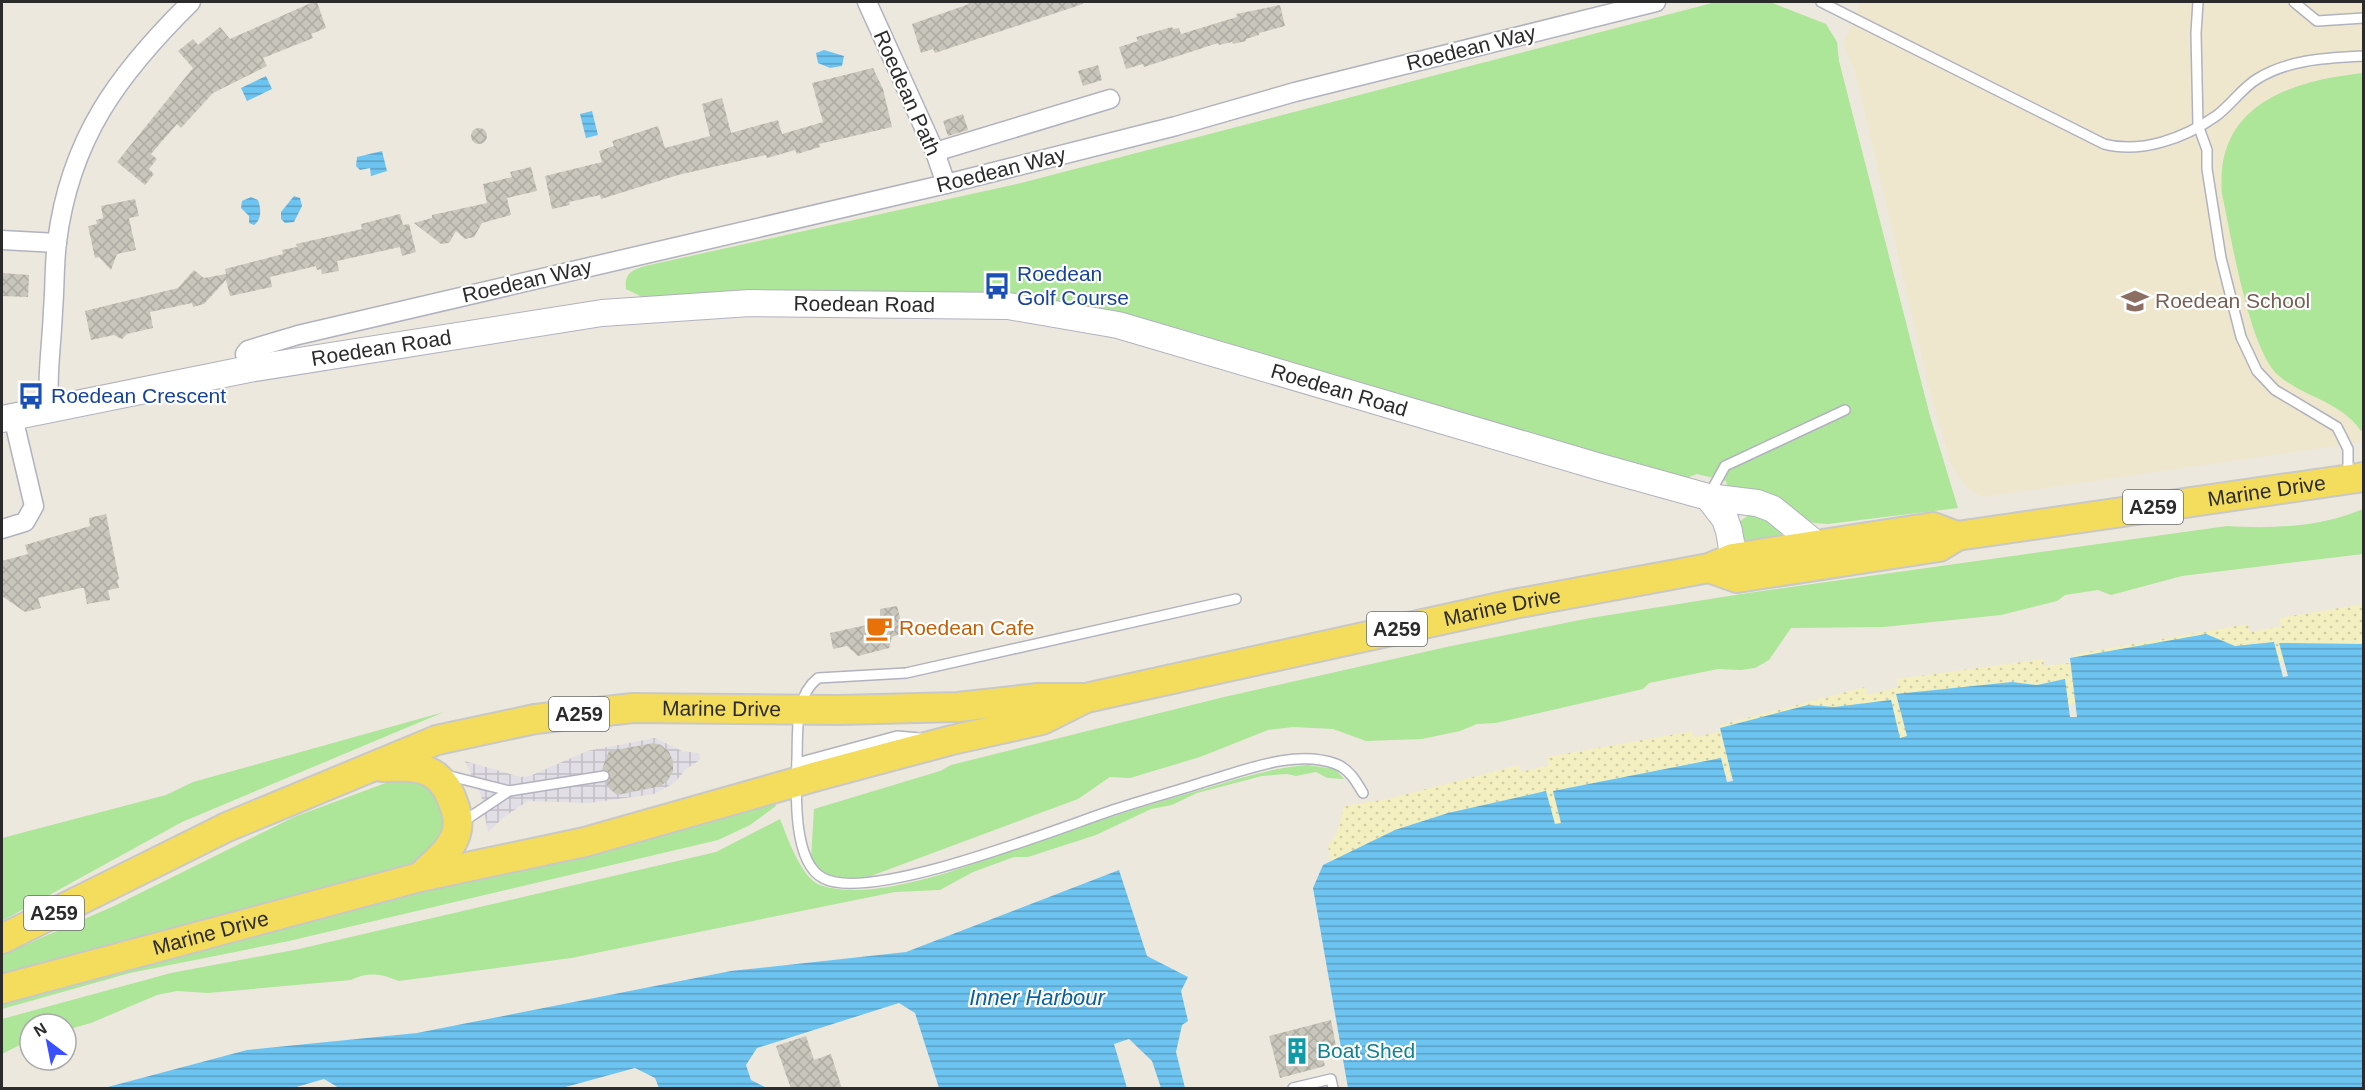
<svg xmlns="http://www.w3.org/2000/svg" width="2365" height="1090" font-family="Helvetica,sans-serif">
<style>
.industrial{fill:url(#industrial-grid)}
.education{fill:#efe7cd}
.grass{fill:#ade599}
.sand{fill:url(#sand-dots)}
.water{fill:url(#water-rules)}
.building{fill:url(#building-cross-hatch)}
.lines{fill:none;stroke-linecap:round;stroke-linejoin:round}
.service-casing{stroke:#b1b2bf;stroke-width:12}
.minor-casing{stroke:#b1b2bf;stroke-width:21}
.secondary-casing{stroke:#b1b2bf;stroke-width:28}
.primary-casing{stroke:#c8c8c8;stroke-width:32}
.service{stroke:#fff;stroke-width:9}
.minor{stroke:#fff;stroke-width:18}
.secondary{stroke:#fff;stroke-width:26}
.primary{stroke:#f4dc5c;stroke-width:28}
.labels{text-anchor:middle;stroke-width:4.5;stroke-linejoin:round;paint-order:stroke}
.shield{fill:#fff;stroke:#6b6b6b;stroke-width:1.5}
.shield-label{font-size:20px;font-weight:bold;fill:#2b2b2b}
.street-label{font-size:21px;fill:#2b2b2b;stroke:#fff}
.transit-label{font-size:21px;fill:#164399;stroke:#fff;text-anchor:start}
.education-label{font-size:21px;fill:#785e54;stroke:#fff;text-anchor:start}
.food-label{font-size:21px;fill:#c56008;stroke:#fff;text-anchor:start}
.culture-label{font-size:21px;fill:#0d838f;stroke:#fff;text-anchor:start}
.water-label{font-size:22px;font-style:italic;fill:#0b61a0;stroke:#fff}
</style>
<defs>
<pattern id="industrial-grid" width="8" height="8" patternUnits="userSpaceOnUse" patternTransform="scale(1.5)"><rect width="8" height="8" fill="#e1dee6"/><path d="M0 4h8M4 0v8" fill="none" stroke="#c1bfc5"/></pattern>
<pattern id="sand-dots" width="8" height="8" patternUnits="userSpaceOnUse" patternTransform="scale(1.5)"><rect width="8" height="8" fill="#f3efc0"/><path d="M2 2h.1M6 6h.1" fill="none" stroke="#d0cda5" stroke-width="1.8" stroke-linecap="round"/></pattern>
<pattern id="water-rules" width="6" height="5" patternUnits="userSpaceOnUse" patternTransform="scale(1.5)"><rect width="6" height="5" fill="#6ec4f1"/><path d="M0 2.5h6" fill="none" stroke="#5b9fc3"/></pattern>
<pattern id="building-cross-hatch" width="8" height="8" patternUnits="userSpaceOnUse" patternTransform="scale(1.5)"><rect width="8" height="8" fill="#c9c6bc"/><path d="M0 0l8 8M0 8l8-8" fill="none" stroke="#adaaa2"/></pattern>
</defs>
<rect width="100%" height="100%" fill="#ede8dd"/>
<polygon class="industrial" points="655,738 682,751 699,753 700,760 686,769 674,783 654,794 589,803 528,801 504,817 488,832 481,795 465,761 520,777 530,776 587,751"/>
<polygon class="education" points="1857,2 2363,2 2363,442 1983,497 1968,489 1952,467 1929,388 1855,71 1843,44 1859,6"/>
<g class="grass">
<path d="M1716,2H1770L1826,24L1837,42L1839,61L1930,416L1958,508L1828,524L1814,523L1727,486L1726,481L1697,474L1686,478H1676L1091,308L1019,294L872,293L646,299L626,289C624,273 633,270 645,266L1021,183Z"/>
<path d="M2363,73L2364,431H2361C2340,401 2305,398 2279,376C2249,351 2231,235 2222,194C2214,105 2290,81 2363,73Z"/>
<path d="M2363,509V554L2182,576L2111,595L2098,590L2065,595L2057,601L2001,615L1884,627L1791,628L1769,660L1755,668L1741,670L1718,669L1649,683L1643,689L1496,723L1477,724L1460,731L1422,739L1366,741L1333,729L1293,727L1268,730L1200,757L1130,778L1110,777L1078,799L871,876C849,879 823,881 811,858L814,809L940,771L951,765L1224,697L1451,646L1590,618L1748,593L2227,526C2271,529 2322,527 2363,509Z"/>
<polygon points="1750,514 1763,516 1787,536 1752,548 1740,540 1739,522"/>
<polygon points="444,712 182,822 2,921 2,838 166,795 193,782"/>
<path d="M1307,765L1335,769L1344,779L1327,778L1316,772L1296,776L1287,774L1262,776L1197,793L1172,805L1151,809L1096,835L1028,857H1014L973,872L940,890L895,892L571,958L399,981C382,974 368,971 351,980L208,993L177,991L157,995L91,1023L66,1030V1024H30V1040L2,1054V1019L171,973L299,949L716,852L780,819C787,836 801,878 820,885C874,904 973,864 1027,845C1083,826 1140,807 1197,791C1234,780 1269,768 1307,765Z"/>
<polygon points="399,778 420,780 441,795 447,833 421,861 2,975 2,955 114,906 294,817"/>
<polygon points="773,801 776,806 750,825 718,840 289,941 130,973 2,1009 2,997"/>
</g>
<polygon class="sand" points="2363,604 2363,653 2229,666 2065,706 1750,771 1535,835 1332,866 1328,846 1337,833 1344,806 1387,799 1519,765 1521,772 1549,765 1547,757 1692,731 1694,737 1719,732 1719,727 1724,724 1865,687 1868,695 1898,687 1897,679 2043,659 2044,666 2076,662 2075,654 2248,624 2250,632 2281,626 2279,618"/>
<g class="water">
<polygon points="824,50 844,56 842,66 830,68 818,63 816,53"/>
<polygon points="266,76 272,89 247,101 241,88"/>
<polygon points="592,111 598,135 586,138 580,114"/>
<polygon points="382,151 387,171 371,176 370,168 360,170 356,166 357,157"/>
<polygon points="294,196 300,198 302,206 294,222 285,223 281,219 281,212"/>
<path d="M251,197L258,200C261,208 262,220 254,225L249,223V216L241,208L242,201Z"/>
<polygon points="2206,634 2235,646 2274,642 2283,677 2288,676 2279,643 2363,644 2363,1088 1348,1088 1313,888 1323,865 1395,830 1448,813 1546,791 1555,824 1561,823 1553,791 1721,758 1727,782 1733,781 1720,728 1808,705 1834,707 1891,700 1900,738 1907,736 1896,694 2012,682 2037,685 2065,679 2070,717 2077,717 2070,658"/>
<polygon points="1119,870 1147,956 1188,977 1181,991 1188,1021 1182,1025 1176,1052 1185,1088 1161,1088 1152,1061 1129,1039 1114,1044 1127,1088 939,1088 915,1013 899,1003 757,1048 746,1065 751,1080 767,1088 659,1088 655,1078 635,1068 562,1088 339,1088 324,1079 293,1088 104,1088 247,1050 417,1033 731,971 906,952"/>
</g>
<g class="building">
<polygon points="313,2 317,2 326,28 311,34 313,38 263,58 267,66 213,93 181,128 177,124 151,154 157,159 149,169 154,174 145,185 117,162 193,68 178,51 193,39 198,45 220,27 230,39"/>
<polygon points="968,2 1083,2 1083,4 935,53 933,49 921,53 912,24 969,4"/>
<polygon points="1280,5 1285,26 1259,33 1259,35 1246,39 1246,41 1233,44 1232,42 1219,45 1218,43 1144,67 1143,64 1126,69 1119,47 1138,41 1136,37 1172,27 1173,29 1179,28 1181,34 1237,17 1236,14"/>
<polygon points="1098,65 1102,80 1083,86 1078,71"/>
<polygon points="873,68 883,89 892,127 819,144 820,147 797,154 795,150 767,158 766,155 752,158 678,175 601,199 600,195 569,202 570,205 552,209 545,176 602,162 599,151 614,146 612,141 658,126 665,148 710,136 702,104 722,98 731,133 778,120 782,134 823,122 812,83"/>
<polygon points="963,114 968,130 948,136 943,121"/>
<circle cx="479" cy="136" r="8"/>
<polygon points="531,167 537,191 507,198 511,215 482,223 474,237 465,239 456,231 449,243 441,244 414,223 432,218 432,215 487,203 483,184 512,177 510,172"/>
<polygon points="135,199 139,216 129,218 136,250 117,254 111,270 99,257 95,258 88,226 97,224 96,220 103,218 101,206"/>
<polygon points="400,214 403,225 409,224 416,252 402,256 400,247 337,261 339,271 322,274 321,269 317,270 316,266 270,277 272,287 230,296 226,280 204,304 193,307 192,303 150,312 153,328 127,334 122,339 114,335 91,340 85,311 178,288 194,270 204,278 226,274 225,269 283,254 282,250 297,247 296,244 362,229 361,224"/>
<polygon points="2,273 29,275 28,297 2,296"/>
<polygon points="106,514 119,579 117,580 119,588 108,590 110,600 87,604 84,588 81,588 38,598 41,608 25,612 2,596 2,561 28,554 25,545 90,526 89,518"/>
<polygon points="897,606 904,633 892,637 889,648 858,656 847,646 833,649 830,633 880,622 880,609"/>
<polygon points="654,743 661,745 669,752 673,761 673,771 668,780 661,786 617,795 610,789 606,783 610,774 602,769 609,751"/>
<polygon points="1331,1020 1336,1046 1321,1049 1325,1066 1280,1078 1269,1036"/>
<polygon points="806,1036 814,1060 831,1054 842,1089 791,1089 776,1046"/>
</g>
<g class="lines">
<defs>
<g id="service">
<path d="M1821,2L2104,144C2141,154 2185,138 2216,116C2231,105 2242,88 2257,79C2289,59 2327,58 2364,56"/>
<polyline points="2198,2 2196,33 2198,125 2207,150 2207,169 2221,258 2241,337 2257,371 2275,390 2337,427 2348,449 2348,476"/>
<polyline points="2294,2 2317,21 2364,18"/>
<polyline points="1709,495 1725,466 1845,410"/>
<path d="M1236,599L906,673L818,678C794,697 798,731 797,759C796,789 792,862 823,878C870,904 1061,827 1116,809C1146,799 1177,791 1207,781C1246,770 1295,749 1336,764C1349,769 1356,781 1363,793"/>
<polyline points="797,763 897,736 920,738"/>
<polyline points="446,775 509,791"/>
<polyline points="461,823 509,791 604,776"/>
<polyline points="1293,1088 1331,1079 1333,1088"/>
</g>
<g id="minor">
<polyline points="867,2 935,152 946,184"/>
<polyline points="935,152 1110,99"/>
<polyline points="2,240 57,243"/>
<polyline points="249,369 245,354 248,350 298,335 946,184 1176,126 1295,92 1656,2"/>
<path d="M50,410C46,378 52,343 53,310C55,288 54,265 57,242C70,138 119,73 191,2"/>
<polyline points="2,529 25,522 34,506 13,417"/>
</g>
<g id="secondary">
<path id="s1" d="M2,419L249,369L602,313L750,303L1008,306L1118,325L1600,467L1708,497L1757,503L1773,509L1816,544"/>
<polyline points="1708,497 1725,519 1729,531 1737,577"/>
</g>
<g id="primary">
<path id="s2" d="M1709,568L1737,578L1939,547L1957,536L2364,477"/>
<path d="M382,767C416,766 440,765 453,802C457,812 459,824 456,834C450,852 433,864 420,877"/>
<path id="s3" d="M2,939L227,827L437,740L535,719L633,708L838,710L958,707L1038,698H1086L1514,604L1709,568L1733,558L1933,527L1957,536"/>
<path id="s4" d="M2,989L420,877L585,842L821,775L952,740L1042,720L1082,700"/>
</g>
</defs>
<use href="#service" class="service-casing"/>
<use href="#minor" class="minor-casing"/>
<use href="#secondary" class="secondary-casing"/>
<use href="#primary" class="primary-casing"/>
<use href="#service" class="service"/>
<use href="#minor" class="minor"/>
<use href="#secondary" class="secondary"/>
<use href="#primary" class="primary"/>
</g>
<defs>
<symbol id="bus-bare" viewBox="-9 -9 18 18"><path d="M-5-6H5V4H4V6H2V4H-2V6H-4V4H-5ZM-3.5-4V0h7V-4ZM-3.5 1.2v1.5H-2V1.2ZM2 1.2v1.5H3.5V1.2Z" fill="#1a4fb4" stroke="#fff" stroke-width="2.5" paint-order="stroke"/></symbol>
<symbol id="school-bare" viewBox="-9 -9 18 18"><path d="M0-5L7-2L0 1L-7-2ZM-4 1L0 2.5L4 1V4Q0 6-4 4Z" fill="#8d6e63" stroke="#fff" stroke-width="2.5" paint-order="stroke"/></symbol>
<symbol id="cafe-bare" viewBox="-9 -9 18 18"><path d="M-5.5-4.5H6V0H3Q3 3.5 0 3.5H-2.5Q-5.5 3.5-5.5 0ZM3-3.2v2h1.7v-2ZM-6 4.5H4V6H-6Z" fill="#e8710a" stroke="#fff" stroke-width="2.5" paint-order="stroke"/></symbol>
<symbol id="building-bare" viewBox="-9 -9 18 18"><path d="M-4-6H4V6H1V3H-1V6H-4ZM-2.5-4.3h1.7v1.8h-1.7ZM.8-4.3h1.7v1.8H.8ZM-2.5-1h1.7V.8h-1.7ZM.8-1h1.7V.8H.8Z" fill="#0f9aa8" stroke="#fff" stroke-width="2.5" paint-order="stroke"/></symbol>
</defs>
<g fill-rule="evenodd">
<use href="#bus-bare" x="978" y="267" width="38" height="38"/>
<use href="#school-bare" x="2116" y="282" width="38" height="38"/>
<use href="#bus-bare" x="12" y="377" width="38" height="38"/>
<use href="#cafe-bare" x="860" y="609" width="38" height="38"/>
<use href="#building-bare" x="1278" y="1032" width="38" height="38"/>
</g>
<g class="labels">
<g class="shield">
<rect x="2123" y="490" width="60" height="34" rx="4.5"/>
<rect x="1367" y="612" width="60" height="34" rx="4.5"/>
<rect x="549" y="697" width="60" height="34" rx="4.5"/>
<rect x="24" y="896" width="60" height="34" rx="4.5"/>
</g>
<g class="shield-label">
<text x="2153" y="514">A259</text>
<text x="1397" y="636">A259</text>
<text x="579" y="721">A259</text>
<text x="54" y="920">A259</text>
</g>
<g class="street-label">
<text transform="translate(1471 48) rotate(-14)" y="7">Roedean Way</text>
<text transform="translate(907 93) rotate(66)" y="7">Roedean Path</text>
<text transform="translate(1001 170) rotate(-14)" y="7">Roedean Way</text>
<text transform="translate(527 281) rotate(-13)" y="7">Roedean Way</text>
<text dy="7" stroke="none"><textPath href="#s1" startOffset="872">Roedean Road</textPath></text>
<text dy="7" stroke="none"><textPath href="#s1" startOffset="386">Roedean Road</textPath></text>
<text dy="7" stroke="none"><textPath href="#s1" startOffset="1358">Roedean Road</textPath></text>
<text dy="7" stroke="none"><textPath href="#s2" startOffset="568">Marine Drive</textPath></text>
<text dy="7" stroke="none"><textPath href="#s3" startOffset="1557">Marine Drive</textPath></text>
<text dy="7" stroke="none"><textPath href="#s3" startOffset="766">Marine Drive</textPath></text>
<text dy="7" stroke="none"><textPath href="#s4" startOffset="216">Marine Drive</textPath></text>
</g>
<g class="transit-label">
<text x="1017" y="281">Roedean<tspan x="1017" dy="24">Golf Course</tspan></text>
<text x="51" y="403">Roedean Crescent</text>
</g>
<g class="education-label">
<text x="2155" y="308">Roedean School</text>
</g>
<g class="food-label">
<text x="899" y="635">Roedean Cafe</text>
</g>
<g class="culture-label">
<text x="1317" y="1058">Boat Shed</text>
</g>
<g class="water-label">
<text x="1037" y="1005">Inner Harbour</text>
</g>
</g>
<rect width="2365" height="1090" fill="none" stroke="#2b2b2b" stroke-width="6"/>
<g transform="translate(48 1042) rotate(328)"><circle r="28" fill="#ffffff" stroke="#aaaaaa" stroke-width="1.5"/>
<path d="M0-4.5L10 22L0 15L-10 22Z" fill="#3a4ffe"/>
<text y="-9" font-size="16" font-weight="bold" text-anchor="middle" fill="#2b2b2b">N</text>
</g>
</svg>
